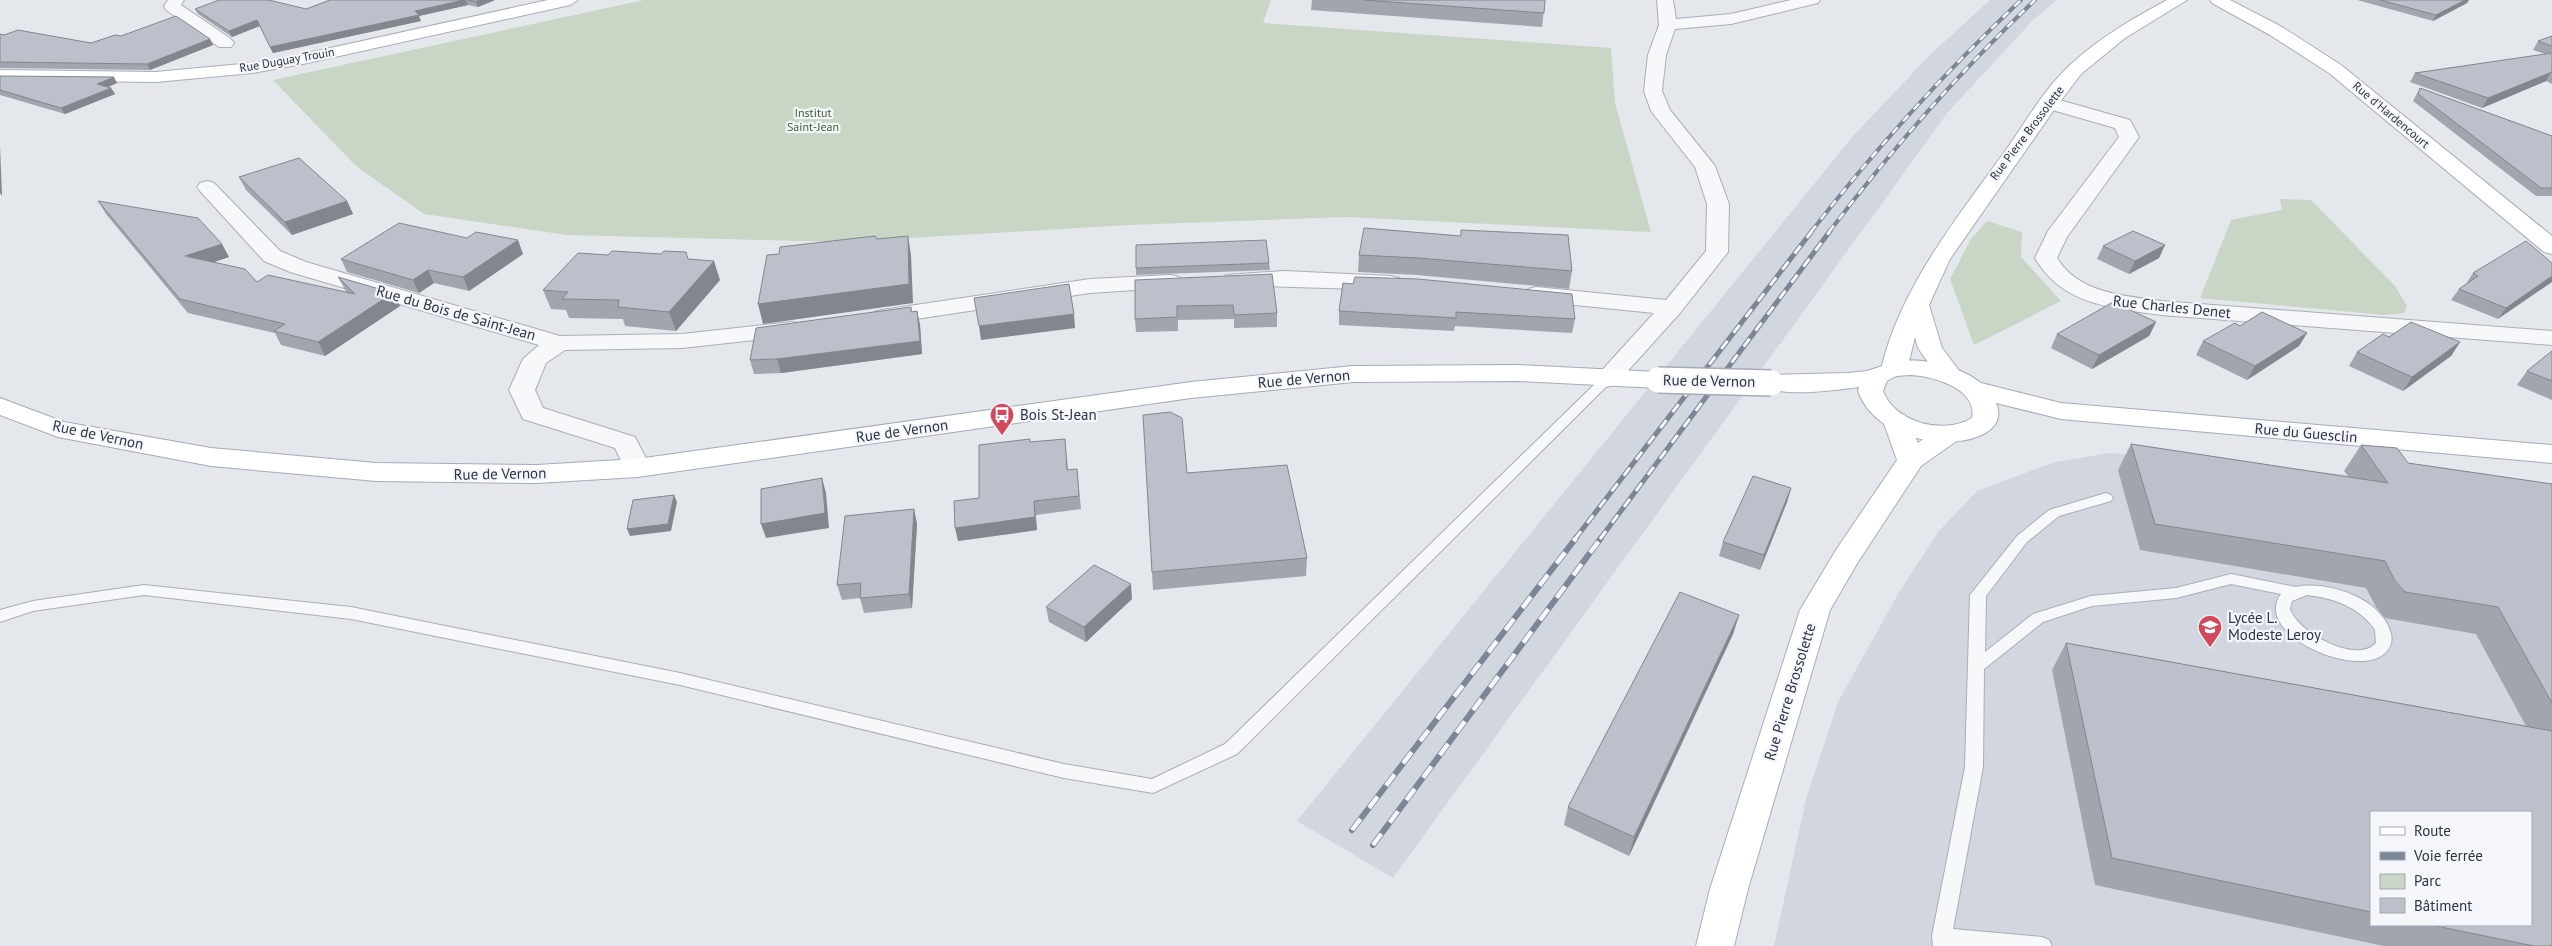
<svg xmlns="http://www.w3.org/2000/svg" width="2552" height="946" font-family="'PT Sans',sans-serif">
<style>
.built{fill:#d2d6de;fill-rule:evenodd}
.green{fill:#c9d6c5}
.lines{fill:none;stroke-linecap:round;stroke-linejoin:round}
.lane-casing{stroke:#a9aeb7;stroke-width:2}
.street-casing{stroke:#a9aeb7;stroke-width:2}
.secondary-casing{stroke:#a9aeb7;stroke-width:2}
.primary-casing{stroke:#a3abb8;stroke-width:2}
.lane{fill:#f7f8fa;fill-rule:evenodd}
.street{fill:#f7f8fa;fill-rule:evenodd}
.secondary{fill:#fff;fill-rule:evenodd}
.primary{fill:#fff;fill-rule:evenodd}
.rail-far2-casing{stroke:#7d8696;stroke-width:4}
.rail-far1-casing{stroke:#7d8696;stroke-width:5}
.rail-casing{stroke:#7d8696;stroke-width:6}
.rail-far2{stroke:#f4f6f9;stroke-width:2.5;stroke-dasharray:8;stroke-linecap:butt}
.rail-far1{stroke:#f4f6f9;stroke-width:3;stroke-dasharray:10;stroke-linecap:butt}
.rail{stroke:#f4f6f9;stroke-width:4.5;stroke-dasharray:14;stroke-linecap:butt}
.primary-bridge-casing{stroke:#a3abb8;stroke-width:28;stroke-linecap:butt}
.primary-bridge{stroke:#fff;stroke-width:25}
.wall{fill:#a1a5ae;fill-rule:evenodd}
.shaded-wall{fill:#83868d}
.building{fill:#bbc0ca;stroke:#83868d}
.labels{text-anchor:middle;stroke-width:4.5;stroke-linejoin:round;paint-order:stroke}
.far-street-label{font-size:12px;fill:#2b3445;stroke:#f4f6f9}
.far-park-label{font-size:12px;fill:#3f6138;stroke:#f4f6f9}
.street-label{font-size:15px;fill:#2b3445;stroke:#f4f6f9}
.poi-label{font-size:15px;fill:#2b3445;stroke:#f4f6f9;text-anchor:start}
</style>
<rect width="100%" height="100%" fill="#e4e7ec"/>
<g class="built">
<polygon points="1990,0 2057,0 2034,19 1948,112 1393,878 1297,821 1853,136 1930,55"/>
<path d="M2110,453L2552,493V946H1774L1806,799L1838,702L1898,594L1938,532L1977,491L2055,462ZM2371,812H2531V925H2371Z"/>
</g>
<g class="green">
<polygon points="644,0 1271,0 1263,23 1611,48 1615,103 1651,232 1347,217 1128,225 845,242 567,235 424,214 356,166 273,80"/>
<polygon points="2280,199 2311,200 2395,286 2407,306 2404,313 2385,315 2200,298 2231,220 2282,210"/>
<polygon points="1987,221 2022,232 2021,257 2061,301 1974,345 1950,279 1971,239"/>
</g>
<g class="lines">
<defs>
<g id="lane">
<polygon points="1607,375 1611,376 1613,379 1611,382 1237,754 1153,793 1064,778 680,685 351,619 144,595 33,611 0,622 0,610 33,601 144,585 351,607 680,673 1064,764 1152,779 1225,744 1603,376"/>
<path d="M2106,493L2111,495L2113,498L2111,501L2059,516L2027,542L1986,596L1985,652L2033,614L2091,596L2176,588L2231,574L2296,587C2328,580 2383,599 2391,634C2393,641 2390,649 2384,654C2354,679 2252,633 2281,594L2231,584L2176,598L2092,606L2043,622L1984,669L1983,767L1953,929L2042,937L2049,940L2052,946H1933L1932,936L1965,767L1970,595L2017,536L2049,510ZM2307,595C2333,598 2360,607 2375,630L2376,643C2357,665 2297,632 2290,609L2292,601Z"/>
</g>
<g id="street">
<polygon points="168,0 184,0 181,5 231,39 234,43 231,47 219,47 166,10 164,6"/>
<polygon points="1657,0 1673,0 1676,19 1731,14 1791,0 1820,0 1818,3 1731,24 1675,29 1666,55 1662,91 1670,110 1715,166 1729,204 1728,252 1680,313 1616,384 1607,387 1598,384 1594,379 1654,313 1536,301 1528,299 1524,294 1528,289 1536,287 1666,300 1706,251 1707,204 1695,167 1651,111 1644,91 1648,55 1659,25"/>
<path d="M2049,97L2130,120L2139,137L2067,237L2057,258C2078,293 2124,296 2161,301L2552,331V345L2161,315C2112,308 2062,305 2035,258L2048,231L2119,137L2115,128L2042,107L2040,103L2042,99Z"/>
<polygon points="207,181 214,183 280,251 306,262 560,336 682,334 792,322 801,324 804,329 801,334 792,336 682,348 565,350 546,363 535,390 543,408 635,437 651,468 647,474 637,477 627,474 615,448 523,419 509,390 523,359 539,345 290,272 264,261 200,191 197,187 200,183"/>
<polygon points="1284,271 1391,276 1399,278 1403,283 1399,288 1391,290 1226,285 1223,280 1226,275"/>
<polygon points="1171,275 1179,277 1183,282 1179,287 1090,293 882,324 874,322 870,317 874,312 882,310 1090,279"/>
</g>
<g id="secondary">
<polygon points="548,0 578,0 570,5 303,64 252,73 156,82 0,80 0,70 156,72 252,63 303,54"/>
<path d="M2167,0H2187L2125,38L2081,74L2056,107L1950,259L1929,305L1942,348L1963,376L1959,381L1950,384L1941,381L1918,348L1915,337L1907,369L1903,374L1894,377L1885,374L1881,369C1901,285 1959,216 2008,147C2027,120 2045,88 2070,65C2099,38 2132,19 2167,0Z"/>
<polygon points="2210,0 2230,0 2282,27 2341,65 2552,236 2552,254 2544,252 2329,73 2270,35 2212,3"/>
<path d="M1896,413L1905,415L1918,443C1931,434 1942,424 1958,428L1962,434L1958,440L1921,466L1858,562L1830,610L1748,889L1734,946H1696L1710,889L1800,610L1836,550L1897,460L1883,421L1887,415Z"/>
</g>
<g id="primary">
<path d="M1898,361C1925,358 1960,366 1981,383L2061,403L2552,445V463L2061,419L1996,403C2018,453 1882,460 1858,391L1859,387C1829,391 1792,396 1762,388L1758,383L1762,378L1771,375L1848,373L1867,371ZM1910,375C1932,376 1978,388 1972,418C1944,435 1895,423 1883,391L1887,381L1896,376Z"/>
<polygon points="1518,365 1658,372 1667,375 1671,380 1667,385 1658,388 1518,381 1353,382 1191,398 637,477 537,483 376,481 211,466 58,437 0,415 0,398 64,422 211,448 376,463 537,465 637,459 1191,382 1353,366"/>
</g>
</defs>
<use href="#lane" class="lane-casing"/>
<use href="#street" class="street-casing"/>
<use href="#secondary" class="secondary-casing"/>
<use href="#primary" class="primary-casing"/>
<use href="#lane" class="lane"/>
<use href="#street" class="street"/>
<use href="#secondary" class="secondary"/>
<use href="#primary" class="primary"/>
<defs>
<g id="rail-far2">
<path d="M1811,232C1875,149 1945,72 2021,0"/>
<path d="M1829,232C1892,149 1959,72 2035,0"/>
</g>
<g id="rail-far1">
<polyline points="1575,539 1812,231"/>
<polyline points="1600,539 1830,231"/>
</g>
<g id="rail">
<polyline points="1352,830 1576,538"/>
<polyline points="1373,845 1601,538"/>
</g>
</defs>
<use href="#rail-far2" class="rail-far2-casing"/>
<use href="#rail-far1" class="rail-far1-casing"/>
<use href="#rail" class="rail-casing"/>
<use href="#rail-far2" class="rail-far2"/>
<use href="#rail-far1" class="rail-far1"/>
<use href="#rail" class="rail"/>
<defs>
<polyline id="primary-bridge" points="1658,380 1771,383"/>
</defs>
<use href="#primary-bridge" class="primary-bridge-casing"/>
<use href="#primary-bridge" class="primary-bridge"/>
</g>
<g class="wall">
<polygon points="330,0 495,0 478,7 468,5 419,16 421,21 273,53 260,26 232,37 198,14 195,9 306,9"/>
<polygon points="1312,0 1545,0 1542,27 1311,10"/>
<polygon points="2357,0 2469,0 2467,3 2433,21"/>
<polygon points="0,34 91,43 121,36 210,39 213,45 150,70 0,68"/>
<polygon points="2552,36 2552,84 2546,81 2482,108 2410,82 2415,73 2545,54 2533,50 2538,41"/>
<polygon points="0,76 117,83 108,87 111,88 115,94 65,114 0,95"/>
<polygon points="2420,88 2552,136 2552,196 2536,196 2413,101"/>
<polygon points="239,177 347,201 353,214 292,235 246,190"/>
<polygon points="98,201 229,257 214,262 257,282 347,292 345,290 338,277 393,293 400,306 325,356 281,345 275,333 188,313 106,214"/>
<polygon points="1461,230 1572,271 1569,289 1417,275 1358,272 1359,255 1461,236"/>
<polygon points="467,238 523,254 469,291 434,283 419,293 347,272 341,259"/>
<polygon points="2165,245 2159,258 2129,274 2097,259 2103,246"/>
<polygon points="661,254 688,259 720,280 676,331 625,326 623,319 569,318 566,310 551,309 543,290 608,255"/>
<polygon points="1269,263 1270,270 1136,275 1136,268"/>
<polygon points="2552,263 2498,319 2451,300 2459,289 2466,284 2473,273"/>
<polygon points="1135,280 1277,313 1277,327 1234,328 1234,319 1178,320 1178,331 1136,332 1135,319"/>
<polygon points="1353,284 1575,319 1572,333 1455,326 1454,331 1339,325 1339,311"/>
<polygon points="911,307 912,312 917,311 920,325 922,354 781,373 754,374 750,360"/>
<polygon points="2156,322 2149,336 2092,369 2051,348 2057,334"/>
<polygon points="2240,326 2307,333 2299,346 2247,380 2196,355 2203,341"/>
<polygon points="2389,337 2460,342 2451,356 2403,391 2349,366 2357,352"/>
<polygon points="2552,351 2552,400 2517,385 2527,371"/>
<polygon points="1065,439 1068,470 1077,469 1081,509 1036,515 1037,530 958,541 979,498 1030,442"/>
<path d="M2131,444L2349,477L2344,471L2361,445L2408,463L2552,484V946H2384L2095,885L2052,670L2066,643L2526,726L2476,634L2385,618L2376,607L2366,588L2140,550L2118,470ZM2371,812L2531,925H2371Z"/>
<polygon points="1187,473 1307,558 1306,576 1153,590 1152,572"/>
<polygon points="1791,488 1787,502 1760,570 1719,556 1723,542"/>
<polygon points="914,509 917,524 912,608 864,613 860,598 842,600 837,585"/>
<polygon points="1132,599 1086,642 1049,622 1046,607"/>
<polygon points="1739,615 1733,634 1629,856 1564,825 1568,807"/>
</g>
<g class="shaded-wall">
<polygon points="464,0 466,0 468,5 419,16 421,21 273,53 270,47 415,11"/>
<polygon points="480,0 495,0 478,7 476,2"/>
<polygon points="2465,0 2469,0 2467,3 2433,21 2436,15"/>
<polygon points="257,20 260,26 232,37 229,31"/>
<polygon points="210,39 213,45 150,70 147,64"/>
<polygon points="2551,72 2546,81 2482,108 2488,98"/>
<polygon points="114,77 117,83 101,90 97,84"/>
<polygon points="111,88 115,94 65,114 61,108"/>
<polygon points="0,145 0,146 2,196 0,193"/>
<polygon points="347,201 353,214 292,235 285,222"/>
<polygon points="908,236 911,255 913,303 763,324 758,304"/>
<polygon points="518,240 523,254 469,291 463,277"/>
<polygon points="222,244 229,257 193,269 185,256"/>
<polygon points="2165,245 2159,258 2129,274 2135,261"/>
<polygon points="714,261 720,280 676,331 669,312"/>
<polygon points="428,270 434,283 419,293 413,280"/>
<polygon points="2552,276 2552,282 2498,319 2506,308"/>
<polygon points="393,293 400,306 325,356 318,342"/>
<polygon points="917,311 920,325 922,354 781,373 777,359"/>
<polygon points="1074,314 1075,328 981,340 979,326"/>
<polygon points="2156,322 2149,336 2092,369 2099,355"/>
<polygon points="2307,333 2299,346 2247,380 2255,366"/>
<polygon points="2460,342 2451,356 2403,391 2412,377"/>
<polygon points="822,478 826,493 829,528 766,538 761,524"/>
<polygon points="1791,488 1787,502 1760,570 1764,555"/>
<polygon points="674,495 677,502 671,531 630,536 627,529"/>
<polygon points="1034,501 1037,530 958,541 955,528"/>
<polygon points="914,509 917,524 912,608 909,594"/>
<polygon points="1131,584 1132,599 1086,642 1084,627"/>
<polygon points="1739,615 1733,634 1629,856 1634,837"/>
</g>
<g class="building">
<polygon points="219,0 269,0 306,9 330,0 464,0 415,11 419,15 270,47 257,20 229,31 195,9"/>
<polygon points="468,0 480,0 476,2"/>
<polygon points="1363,0 1545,0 1544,13"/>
<polygon points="2380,0 2465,0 2436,15"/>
<polygon points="176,16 210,39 147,64 0,62 0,34 4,35 18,30 91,43 115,35 121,36"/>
<polygon points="2552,36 2552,46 2538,41"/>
<polygon points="2552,53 2552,72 2488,98 2415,73"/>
<polygon points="0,76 114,77 97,84 111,88 61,108 0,90"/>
<polygon points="2420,88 2552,136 2552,188 2541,188 2418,94"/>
<polygon points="299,158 347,201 285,222 239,177"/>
<polygon points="98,201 198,218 222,244 185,256 245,269 257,282 268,275 355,294 338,277 393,293 318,342 274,331 285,324 180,299"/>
<polygon points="399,223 467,238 476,232 518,240 463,277 428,270 413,280 341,259"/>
<polygon points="1364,228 1461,236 1461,230 1568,235 1572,271 1418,258 1359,255"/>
<polygon points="2133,231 2165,245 2135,261 2103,246"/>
<polygon points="875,236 877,239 908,236 909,284 758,304 767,255 779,254 780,247"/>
<polygon points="1266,240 1269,263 1136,268 1136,245"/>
<polygon points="2526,241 2552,263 2552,276 2506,308 2459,289 2478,276 2473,273"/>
<polygon points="612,251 661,254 664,251 686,252 688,259 714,261 669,312 618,307 619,300 562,299 568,292 543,290 578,253 608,255"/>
<polygon points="1272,274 1277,313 1234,315 1233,305 1177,306 1177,317 1135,319 1135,280"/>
<polygon points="1355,277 1418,279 1572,294 1575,319 1456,312 1456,318 1339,311 1343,283 1353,284"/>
<polygon points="1069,284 1074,314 979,326 974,298"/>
<polygon points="2113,302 2156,322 2099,355 2057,334"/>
<polygon points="911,307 911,312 917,311 920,341 777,359 750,360 756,328"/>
<polygon points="2262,312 2307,333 2255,366 2203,341 2235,323 2240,326"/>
<polygon points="2411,322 2460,342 2412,377 2357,352 2383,334 2389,337"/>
<polygon points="2552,351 2552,381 2527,371"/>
<polygon points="1170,412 1182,418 1187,473 1287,465 1307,558 1152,572 1143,415"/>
<polygon points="1030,439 1030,442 1065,439 1067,470 1077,469 1079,496 1034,501 1035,517 955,528 954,501 979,498 979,445"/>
<polygon points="2131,444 2388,483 2361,445 2397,448 2408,463 2552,484 2552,703 2498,607 2405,592 2395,581 2385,561 2155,524"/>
<polygon points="1753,476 1791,488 1764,555 1723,542"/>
<polygon points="822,478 825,513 761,524 761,489"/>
<polygon points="674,495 668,524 627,529 633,500"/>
<polygon points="914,509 909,594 860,598 861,583 837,585 845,516"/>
<polygon points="1094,565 1131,584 1084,627 1046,607"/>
<polygon points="1680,592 1739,615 1634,837 1568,807"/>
<polygon points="2066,643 2552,731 2552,946 2534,946 2431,925 2531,925 2531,812 2371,812 2371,912 2112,858"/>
</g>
<defs>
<symbol id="bus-pin" viewBox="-11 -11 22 30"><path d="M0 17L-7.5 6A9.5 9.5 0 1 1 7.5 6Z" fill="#d1495b" stroke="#f4f6f9"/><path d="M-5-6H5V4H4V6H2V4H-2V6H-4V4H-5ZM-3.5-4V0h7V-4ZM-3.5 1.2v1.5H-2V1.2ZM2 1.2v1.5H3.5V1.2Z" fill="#fff"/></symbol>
<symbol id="school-pin" viewBox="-11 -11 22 30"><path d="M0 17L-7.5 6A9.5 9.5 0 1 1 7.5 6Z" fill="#d1495b" stroke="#f4f6f9"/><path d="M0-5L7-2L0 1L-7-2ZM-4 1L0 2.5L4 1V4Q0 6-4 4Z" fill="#fff"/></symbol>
</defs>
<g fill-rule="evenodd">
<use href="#bus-pin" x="988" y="401" width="28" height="38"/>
<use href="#school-pin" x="2196" y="613" width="28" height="38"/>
</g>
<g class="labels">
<g class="far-street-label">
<text transform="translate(287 60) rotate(-10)" y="4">Rue Duguay Trouin</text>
<text transform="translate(2391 115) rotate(40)" y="4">Rue d'Hardencourt</text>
<text transform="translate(2027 133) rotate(-53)" y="4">Rue Pierre Brossolette</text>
</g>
<g class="far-park-label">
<text x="813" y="117">Institut<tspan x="813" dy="14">Saint-Jean</tspan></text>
</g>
<g class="street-label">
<text transform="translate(2172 307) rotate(6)" y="5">Rue Charles Denet</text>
<text transform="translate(456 313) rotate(16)" y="5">Rue du Bois de Saint-Jean</text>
<text transform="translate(1304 379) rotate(-5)" y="5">Rue de Vernon</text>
<text transform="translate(1709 381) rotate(1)" y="5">Rue de Vernon</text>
<text transform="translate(902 431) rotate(-8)" y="5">Rue de Vernon</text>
<text transform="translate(2306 433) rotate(5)" y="5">Rue du Guesclin</text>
<text transform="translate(98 435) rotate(12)" y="5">Rue de Vernon</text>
<text transform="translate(500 474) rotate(-1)" y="5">Rue de Vernon</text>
<text transform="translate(1790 692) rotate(-73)" y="5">Rue Pierre Brossolette</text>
</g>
<g class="poi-label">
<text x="1020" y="420">Bois St-Jean</text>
<text x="2228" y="623">Lycée L.<tspan x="2228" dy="17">Modeste Leroy</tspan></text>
</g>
</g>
<rect x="2370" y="811" width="162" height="115" fill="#f4f6f9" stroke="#a4a8b1"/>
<rect x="2380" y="827" width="25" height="8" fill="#ffffff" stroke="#a4a8b1"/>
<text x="2414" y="836" font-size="15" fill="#2b3445">Route</text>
<rect x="2380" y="852" width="25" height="8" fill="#7d8696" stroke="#a4a8b1"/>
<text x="2414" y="861" font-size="15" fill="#2b3445">Voie ferrée</text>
<rect x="2380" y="874" width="25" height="15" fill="#c9d6c5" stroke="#a4a8b1"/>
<text x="2414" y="886" font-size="15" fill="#2b3445">Parc</text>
<rect x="2380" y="898" width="25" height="15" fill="#bbc0ca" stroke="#a4a8b1"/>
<text x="2414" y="911" font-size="15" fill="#2b3445">Bâtiment</text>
</svg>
